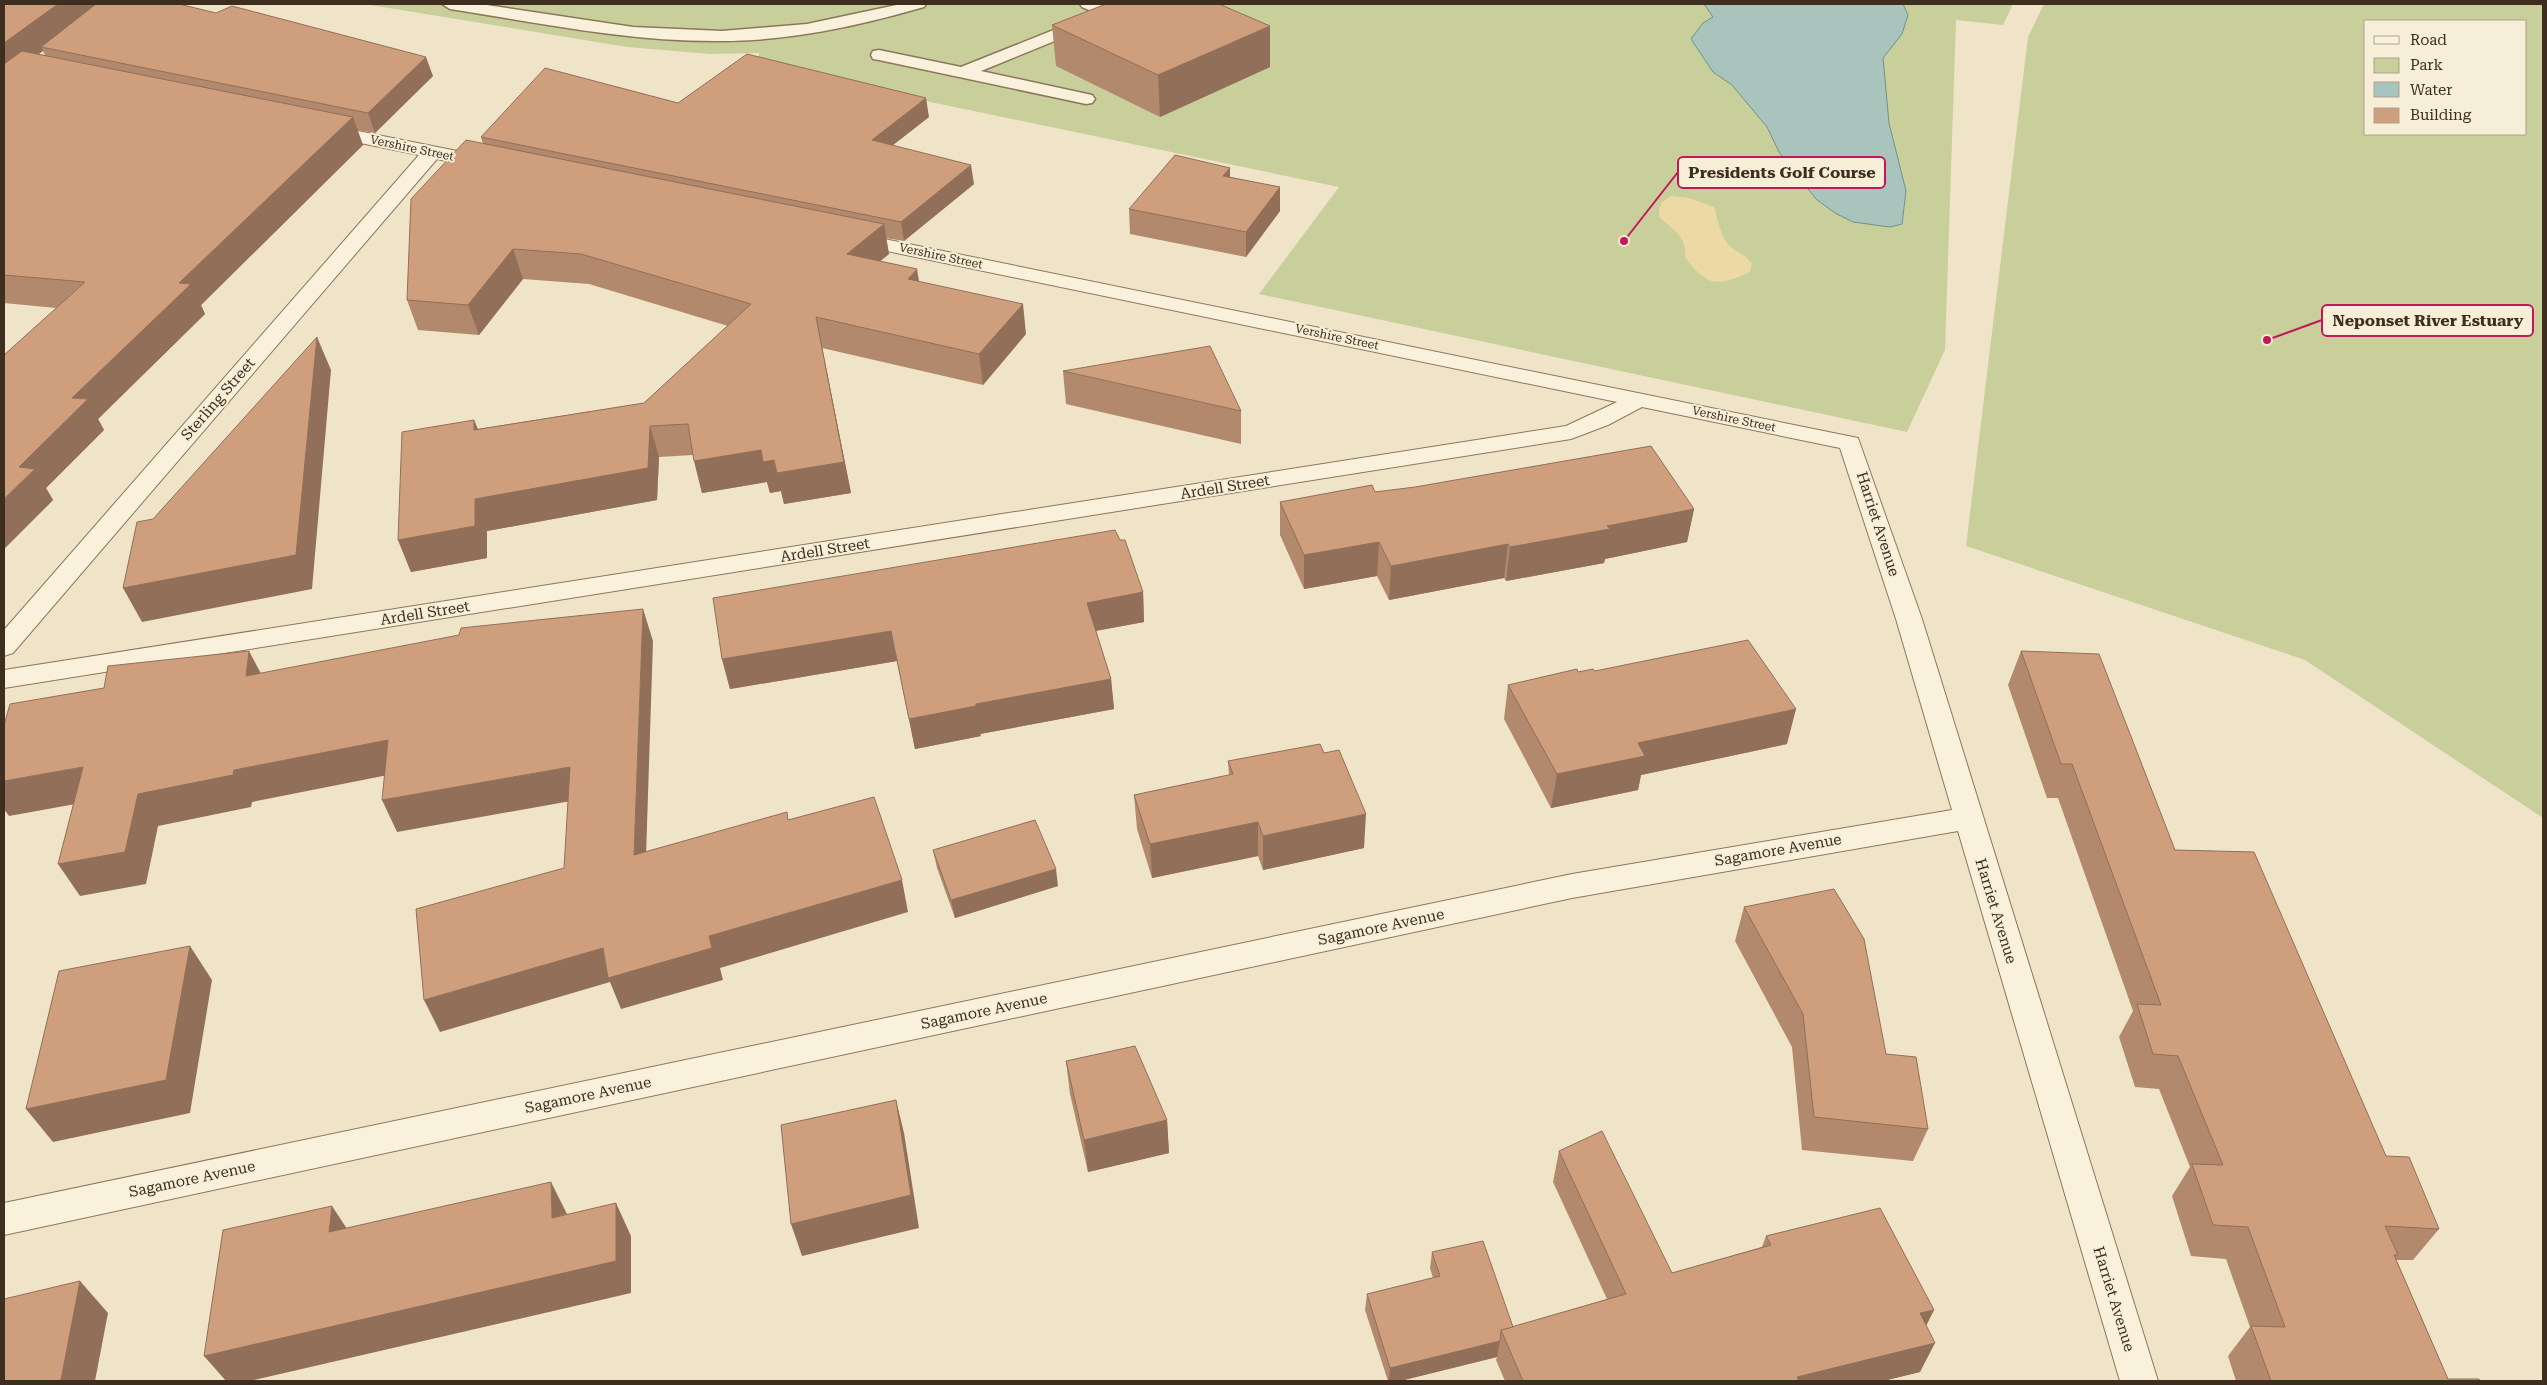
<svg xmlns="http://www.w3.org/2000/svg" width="2547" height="1385" font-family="'Roboto Serif',serif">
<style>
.green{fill:#c9cf9b;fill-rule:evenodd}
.sand{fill:#ecd9a5}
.water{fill:#a9c4bc;stroke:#6f938a}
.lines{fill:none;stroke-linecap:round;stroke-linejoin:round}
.service-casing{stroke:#8d765c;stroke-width:3}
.minor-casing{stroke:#8d765c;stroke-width:2}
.service{fill:#faf1dc;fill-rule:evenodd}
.minor{fill:#faf1dc;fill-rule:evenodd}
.wall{fill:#b2896c;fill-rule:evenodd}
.shaded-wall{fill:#916f58}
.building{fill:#cf9f7d;stroke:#916f58}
.labels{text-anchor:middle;stroke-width:4;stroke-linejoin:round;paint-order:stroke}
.far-street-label{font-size:12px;fill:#3d2e20;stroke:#f7eed8}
.street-label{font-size:15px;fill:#3d2e20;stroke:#f7eed8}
.leader{fill:none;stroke:#c2185b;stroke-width:2}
.callout-dot{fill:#c2185b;stroke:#f7eed8;stroke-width:2}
.callout{fill:#f7eed8;stroke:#c2185b;stroke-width:2}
.callout-label{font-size:16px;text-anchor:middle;font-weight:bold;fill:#3d2e20}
</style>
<rect width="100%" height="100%" fill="#f0e4c8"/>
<g class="green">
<polygon points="364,4 2013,4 2003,25 1956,20 1945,350 1907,432 1259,294 1339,187 757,66 759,53 710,54 627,47"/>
<path d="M2044,4H2543V818L2305,660L1966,546L2028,37ZM2526,21V134H2366V21Z"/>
</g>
<path class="sand" d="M1671,196L1689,198L1714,207C1718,219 1721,239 1731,247C1739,254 1744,253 1752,264L1750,272C1717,287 1707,287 1685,257C1688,237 1672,229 1659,217C1658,206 1662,201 1671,196Z"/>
<polygon class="water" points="1704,4 1903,4 1908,15 1902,34 1883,58 1889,123 1906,191 1902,224 1890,227 1853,222 1835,213 1816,199 1779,152 1767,127 1732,85 1713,72 1691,39 1703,23 1713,17"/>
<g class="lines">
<defs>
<g id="service">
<path d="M442,4H480L633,27L722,31L807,24L901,4H926L924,7C858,26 790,41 722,41C630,42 540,23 450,9Z"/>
<path d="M1080,4C1092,3 1110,2 1118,13L1116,16L981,71L1092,95L1095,99L1092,103L1086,104L879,60L873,59L871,55L873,51L879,50L961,67L1096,13L1082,7Z"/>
</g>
<g id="minor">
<polygon points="323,124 487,157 494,159 497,163 494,167 487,169 437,159 13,653 4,656 4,630 419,155 316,134 314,130 316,126"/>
<polygon points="850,232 1858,438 1922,619 2158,1381 2120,1381 1958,831 1572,898 4,1235 4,1203 1572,874 1952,810 1896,619 1840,448 1642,407 1608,425 1571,439 4,688 4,670 1566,426 1617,402 843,242 840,238 843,234"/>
</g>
</defs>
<use href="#service" class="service-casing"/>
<use href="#minor" class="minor-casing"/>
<use href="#service" class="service"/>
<use href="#minor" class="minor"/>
</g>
<g class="wall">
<path d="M4,4L433,76L375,133L357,130L363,145L201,305L205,314L98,419L104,430L46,488L53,500L4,549L56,308L4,303ZM43,51L45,55L38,54Z"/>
<polygon points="1052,25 1270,67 1160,117 1056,66"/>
<polygon points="678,103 929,117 893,145 974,184 904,241 886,238 889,254 880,261 919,281 1026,334 983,385 822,348 851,493 784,504 781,491 770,493 767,482 702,493 693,455 659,457 657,500 487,531 487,558 411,572 398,540 474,420 478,429 644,403 728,326 589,284 523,279 479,335 418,330 407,300 483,144 481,137"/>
<polygon points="1230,168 1230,177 1280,187 1280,211 1246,257 1130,234 1129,209"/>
<polygon points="1063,371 1241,411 1241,444 1066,404"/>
<polygon points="1375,492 1694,509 1687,542 1605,559 1604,563 1506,581 1504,578 1389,600 1377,576 1304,589 1280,535 1280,502"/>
<polygon points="1143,592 1144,622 1096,631 1111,679 1114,709 980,734 981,736 915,749 897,661 730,689 722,659"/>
<polygon points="2021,651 2175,850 2386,1156 2439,1229 2413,1260 2396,1260 2448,1379 2480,1381 2236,1381 2228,1356 2250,1327 2226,1259 2191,1256 2172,1196 2190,1167 2159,1089 2135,1087 2119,1037 2133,1011 2058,798 2047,798 2008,685"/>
<polygon points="1595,671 1787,744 1641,775 1638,790 1551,808 1504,719 1508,685 1578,672"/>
<polygon points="1228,761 1364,848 1263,870 1258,856 1152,878 1137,829 1134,795 1229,775"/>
<polygon points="933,850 1058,886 955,918 937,868"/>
<polygon points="1744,907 1886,1054 1928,1129 1913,1161 1802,1150 1792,1047 1735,941"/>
<polygon points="1066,1061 1167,1120 1169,1153 1088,1172 1070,1094"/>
<polygon points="1559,1151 1672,1273 1762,1247 1766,1236 1934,1310 1926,1325 1920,1372 1883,1381 1505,1381 1496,1360 1497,1357 1400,1381 1388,1381 1365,1310 1367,1294 1433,1278 1430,1268 1432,1252 1513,1327 1607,1299 1553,1182"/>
</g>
<g class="shaded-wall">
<polygon points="58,4 105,4 41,47 43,51 4,80 4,43"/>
<polygon points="1270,26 1270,67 1160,117 1158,75"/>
<polygon points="426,57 433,76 375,133 368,113"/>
<polygon points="926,98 929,117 875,159 872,140"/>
<polygon points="353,117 363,145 201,305 205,314 98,419 104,430 46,488 53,500 4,549 4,499 19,467 72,398 179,283"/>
<polygon points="971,165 974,184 904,241 901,222"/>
<polygon points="1230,168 1230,192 1223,176"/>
<polygon points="1280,187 1280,211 1246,257 1246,232"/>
<polygon points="884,224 889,254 852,284 847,254"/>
<polygon points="513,249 523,279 479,335 468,305"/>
<polygon points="917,269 922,299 908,279"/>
<polygon points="1023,304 1026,334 983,385 979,354"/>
<polygon points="816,317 851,493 784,504 781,491 770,493 767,482 702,493 694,461 761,450 774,460"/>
<polygon points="317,337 331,370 312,589 142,622 123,588"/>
<polygon points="474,420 486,451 474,430"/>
<polygon points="650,426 659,457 657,500 487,531 487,558 411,572 398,540 475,499"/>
<polygon points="1694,509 1687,542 1605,559 1604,563 1506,581 1510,547 1607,526"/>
<polygon points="1379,542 1377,576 1304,589 1304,555"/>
<polygon points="1508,544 1504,578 1389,600 1391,566"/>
<polygon points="1143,592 1144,622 1089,632 1087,603"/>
<polygon points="643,609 653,641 645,887 634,855"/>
<polygon points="891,631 897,661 730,689 722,659"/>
<polygon points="249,651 266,683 246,676"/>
<polygon points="1111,679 1114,709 980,734 981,736 915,749 909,719 976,704"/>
<polygon points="1796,709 1787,744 1641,775 1638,790 1551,808 1557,774 1638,743"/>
<polygon points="388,740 403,772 252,802 251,807 158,826 146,884 80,896 58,864 138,794 234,770"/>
<polygon points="83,767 103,799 9,816 4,809 4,781"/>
<polygon points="570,767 582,799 397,832 382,800"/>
<polygon points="1366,814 1364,848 1263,870 1263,836"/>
<polygon points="1258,822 1258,856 1152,878 1150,844"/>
<polygon points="1056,869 1058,886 955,918 951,900"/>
<polygon points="902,880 908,912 720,968 723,980 621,1009 610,982 440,1032 424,1000 603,948 709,936"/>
<polygon points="190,946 212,980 190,1113 53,1142 26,1109"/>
<polygon points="896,1100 904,1133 919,1228 802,1256 791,1224"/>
<polygon points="1167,1120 1169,1153 1088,1172 1084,1140"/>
<polygon points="551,1182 567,1214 552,1218"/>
<polygon points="616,1203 631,1236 631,1293 250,1381 226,1381 204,1356"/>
<polygon points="332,1206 353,1238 329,1232"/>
<polygon points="80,1281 108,1313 95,1381 54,1381"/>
<polygon points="1934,1310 1919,1340 1920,1313"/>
<polygon points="1500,1341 1497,1357 1400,1381 1389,1381 1390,1368"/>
<polygon points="1935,1343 1920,1372 1883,1381 1795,1381 1797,1377"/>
</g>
<g class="building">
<polygon points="4,4 58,4 4,43"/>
<polygon points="96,4 179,4 216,13 232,6 426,57 368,113 41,47"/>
<polygon points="1106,4 1219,4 1270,26 1158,75 1052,25"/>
<polygon points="22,51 353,117 179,283 191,284 72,398 88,399 19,467 35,469 4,499 4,355 85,282 4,275 4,64"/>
<polygon points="747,54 926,98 872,140 971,165 901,222 481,137 545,68 678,103"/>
<polygon points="466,140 884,224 847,254 917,269 908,279 1023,304 979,354 816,317 844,462 777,473 774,460 763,462 761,450 694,461 688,424 650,426 648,468 475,499 475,526 398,540 402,432 474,420 474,430 644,403 751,304 581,254 513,249 468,305 407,300 411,199"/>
<polygon points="1175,155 1230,168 1223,176 1280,187 1246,232 1129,209"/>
<polygon points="317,337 296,555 123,588 137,522 153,519"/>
<polygon points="1210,346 1241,411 1063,371"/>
<polygon points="1651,446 1694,509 1607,526 1610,529 1510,547 1508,544 1391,566 1379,542 1304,555 1280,502 1372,485 1375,492 1415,487"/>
<polygon points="1115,530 1120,540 1125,540 1143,592 1087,603 1111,679 976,704 976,706 909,719 891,631 722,659 713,598"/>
<polygon points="643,609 634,855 787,812 788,820 874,797 902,880 709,936 712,948 608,978 603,948 424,1000 416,909 564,868 570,767 382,800 388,740 234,770 233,775 138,794 125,852 58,864 83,767 4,781 4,725 10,704 104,688 108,666 249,651 246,676 459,635 461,628"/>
<polygon points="1748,640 1796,709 1638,743 1645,756 1557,774 1508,685 1577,669 1578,672 1593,669 1595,671"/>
<polygon points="2021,651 2099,654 2175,850 2254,852 2386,1156 2409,1157 2439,1229 2385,1226 2398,1255 2394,1255 2448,1379 2479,1379 2480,1381 2271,1381 2251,1326 2285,1327 2248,1227 2213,1225 2192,1164 2223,1165 2178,1056 2153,1054 2137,1004 2161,1005 2072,764 2061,764"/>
<polygon points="1320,744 1324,753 1339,750 1366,814 1263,836 1258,822 1150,844 1134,795 1233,774 1228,761"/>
<polygon points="1035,820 1056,869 951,900 933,850"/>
<polygon points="1834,889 1864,939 1886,1054 1916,1057 1928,1129 1814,1117 1803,1014 1744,907"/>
<polygon points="190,946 166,1080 26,1109 59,971"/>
<polygon points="1135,1046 1167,1120 1084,1140 1066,1061"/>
<polygon points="896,1100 911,1195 791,1224 781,1125"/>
<polygon points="1602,1131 1672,1273 1771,1245 1766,1236 1880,1208 1934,1310 1920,1313 1935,1343 1797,1377 1799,1381 1523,1381 1501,1330 1626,1294 1559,1151"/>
<polygon points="551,1182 552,1218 616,1203 616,1261 204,1356 223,1230 332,1206 329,1232"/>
<polygon points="1483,1241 1513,1327 1501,1330 1500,1341 1390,1368 1367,1294 1440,1276 1432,1252"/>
<polygon points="80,1281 61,1380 54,1381 4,1381 4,1299"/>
</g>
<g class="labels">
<g class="far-street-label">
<text transform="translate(412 148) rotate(12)" y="4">Vershire Street</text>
<text transform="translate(941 256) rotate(12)" y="4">Vershire Street</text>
<text transform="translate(1337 337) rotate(12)" y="4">Vershire Street</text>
<text transform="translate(1734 419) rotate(12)" y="4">Vershire Street</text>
</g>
<g class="street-label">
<text transform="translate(218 399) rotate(-49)" y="5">Sterling Street</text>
<text transform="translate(1225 487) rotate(-9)" y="5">Ardell Street</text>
<text transform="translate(1878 524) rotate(72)" y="5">Harriet Avenue</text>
<text transform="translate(825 550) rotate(-9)" y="5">Ardell Street</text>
<text transform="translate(425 613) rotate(-9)" y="5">Ardell Street</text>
<text transform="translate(1778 850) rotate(-10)" y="5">Sagamore Avenue</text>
<text transform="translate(1996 911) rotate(73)" y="5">Harriet Avenue</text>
<text transform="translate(1381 927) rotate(-12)" y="5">Sagamore Avenue</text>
<text transform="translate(984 1011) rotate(-12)" y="5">Sagamore Avenue</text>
<text transform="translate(588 1095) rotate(-12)" y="5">Sagamore Avenue</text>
<text transform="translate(192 1179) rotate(-12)" y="5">Sagamore Avenue</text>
<text transform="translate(2114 1299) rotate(73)" y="5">Harriet Avenue</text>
</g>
</g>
<path class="leader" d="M1624 241L1678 172M2267 340L2322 320"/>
<g class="callout-dot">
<circle cx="1624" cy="241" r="5"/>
<circle cx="2267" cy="340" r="5"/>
</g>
<g class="callout">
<rect x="1678" y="157" width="207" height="31" rx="5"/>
<rect x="2322" y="305" width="211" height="31" rx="5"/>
</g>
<g class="callout-label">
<text x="1782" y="178">Presidents Golf Course</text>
<text x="2428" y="326">Neponset River Estuary</text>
</g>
<rect width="2547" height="1385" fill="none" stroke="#3d2e20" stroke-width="10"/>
<rect x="2364" y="20" width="162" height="115" fill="#f7eed8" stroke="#ada18e"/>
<rect x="2374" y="36" width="25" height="8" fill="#faf1dc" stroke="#ada18e"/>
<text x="2410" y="45" font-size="15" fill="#3d2e20">Road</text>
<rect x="2374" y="58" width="25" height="15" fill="#c9cf9b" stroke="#ada18e"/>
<text x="2410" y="70" font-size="15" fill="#3d2e20">Park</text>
<rect x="2374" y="82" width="25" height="15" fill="#a9c4bc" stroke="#ada18e"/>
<text x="2410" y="95" font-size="15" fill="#3d2e20">Water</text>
<rect x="2374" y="108" width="25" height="15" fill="#cf9f7d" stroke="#ada18e"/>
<text x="2410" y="120" font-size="15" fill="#3d2e20">Building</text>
</svg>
